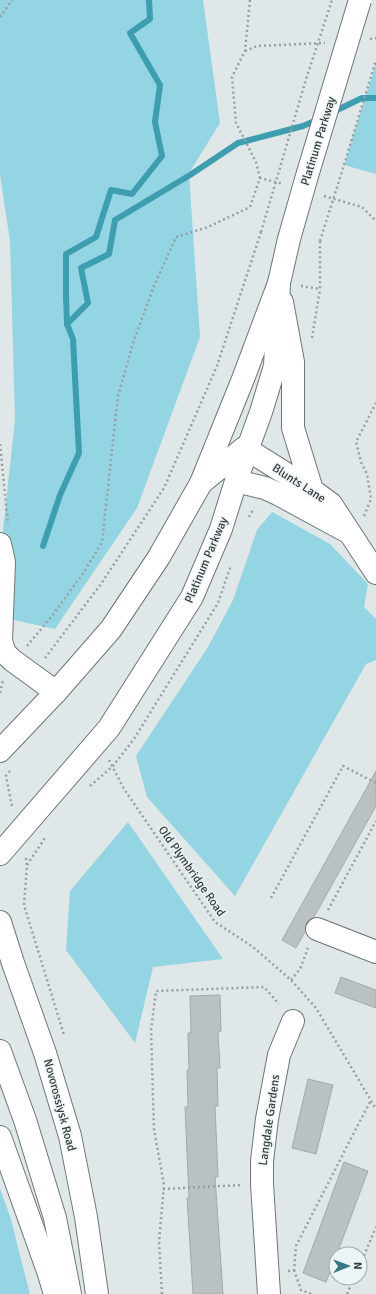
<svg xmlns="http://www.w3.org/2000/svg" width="376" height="1294" font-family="Signika,sans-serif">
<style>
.green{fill:#94d5e3}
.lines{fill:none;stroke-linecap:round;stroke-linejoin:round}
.stream{stroke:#3d9eb0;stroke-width:6}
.building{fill:#b9c1c2;stroke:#a3aaac}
.street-casing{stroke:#6f7677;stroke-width:24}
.secondary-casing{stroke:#6f7677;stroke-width:24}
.primary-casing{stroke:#6f7677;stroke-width:24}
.path{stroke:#999fa0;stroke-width:2.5;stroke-dasharray:2 3;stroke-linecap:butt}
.street{stroke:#fff;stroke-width:22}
.secondary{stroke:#fff;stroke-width:22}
.primary{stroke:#fff;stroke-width:22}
.primary-bridge-casing{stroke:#6f7677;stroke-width:24;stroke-linecap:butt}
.path-bridge{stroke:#999fa0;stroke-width:2.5;stroke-dasharray:2 3;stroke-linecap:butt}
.primary-bridge{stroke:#fff;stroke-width:22}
.labels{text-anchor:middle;stroke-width:3;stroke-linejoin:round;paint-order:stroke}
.street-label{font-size:12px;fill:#373a3b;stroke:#edf4f6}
</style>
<rect width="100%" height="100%" fill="#dfe7e9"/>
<g class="green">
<polygon points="0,0 203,0 220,123 189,173 200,337 137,508 55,629 0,617 0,558 15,419 10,241 0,175"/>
<polygon points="376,63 376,174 344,165"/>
<polygon points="272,512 330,544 368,584 364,607 376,619 376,660 366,664 235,896 147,797 136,756 208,647 233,600 257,530"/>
<polygon points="128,822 223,959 153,967 135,1043 66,950 70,891"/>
<polygon points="0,1189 10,1216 30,1294 0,1294"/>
</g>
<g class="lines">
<g class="stream">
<polyline points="331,113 362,98 376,98"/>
<polyline points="67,324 88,303 81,268 109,254 115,220 190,175 238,143 303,126 317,120"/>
<polyline points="43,546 60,495 79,453 73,339 67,324 66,297 66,254 96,237 111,190 132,194 162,156 155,122 160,85 130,33 150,19 149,0"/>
</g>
</g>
<g class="building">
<polygon points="376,771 376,806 314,917 309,920 306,924 305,932 296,948 282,940"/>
<polygon points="341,977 376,990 376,1008 335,993"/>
<polygon points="220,995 221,1031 218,1032 220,1068 217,1068 218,1106 215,1106 218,1177 215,1177 223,1294 193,1294 187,1198 189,1198 185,1107 188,1107 187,1070 189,1070 188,1033 191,1033 190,996"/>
<polygon points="308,1079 333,1085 316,1154 292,1148"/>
<polygon points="344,1162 368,1171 337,1254 336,1254 336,1257 326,1282 303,1273"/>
</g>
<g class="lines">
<defs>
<g id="street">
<polyline points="282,302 293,362 293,428 312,490"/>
<polyline points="236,481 265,488 278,494 348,532"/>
<polyline points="201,483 244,448 248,450 312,490 331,504 376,573"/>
<polyline points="317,929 376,952"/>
<polyline points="269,1294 262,1184 262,1161 267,1119 279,1055 293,1021"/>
</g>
<g id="secondary">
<polyline points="0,922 13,963 45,1053 70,1136 86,1217 97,1294"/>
<polyline points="0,1051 25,1120 55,1218 70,1294"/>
</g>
<g id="primary">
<polyline points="0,544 4,562 1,641 5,653 12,660 56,692"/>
<polyline points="0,751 56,692 111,629 159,557 201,483 243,379 279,283 289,239"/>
<polyline points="0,854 109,728 192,597 221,529 236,481 261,412 275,366 279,283"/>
<polyline points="0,1137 48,1271 55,1294"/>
</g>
</defs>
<use href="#street" class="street-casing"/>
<use href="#secondary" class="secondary-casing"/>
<use href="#primary" class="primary-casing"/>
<g class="path">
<polyline points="250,0 245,51 232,77 236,123 256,162 260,178"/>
<polyline points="0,17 12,0"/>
<polyline points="370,39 376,38"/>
<polyline points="245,51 257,46 325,43"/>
<polyline points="344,165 376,60"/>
<polyline points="324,196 362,207 376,221"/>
<polyline points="301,286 320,289 320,241"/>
<polyline points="312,338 320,289"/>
<polyline points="0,444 8,524"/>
<polyline points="364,516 371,499 367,474 361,462 356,442 376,403"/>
<polyline points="249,517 254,508"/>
<polyline points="27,646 52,616 84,572 102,542 118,396 134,340 154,286 176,237 208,227 250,207 260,178 283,184"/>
<polyline points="45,658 101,584 164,488 217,366 261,232"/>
<polyline points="0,693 3,680"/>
<polyline points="109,760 124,789 215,922 253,947 291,980 316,1008 376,1109"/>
<polyline points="10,771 6,776 12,806"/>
<polyline points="90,786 113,766 134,739 218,603 231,565"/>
<polyline points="26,858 27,866 24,905 64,1035"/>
<polyline points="27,865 45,838"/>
<polyline points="271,898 343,766 376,783"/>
<polyline points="328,910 376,821"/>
<polyline points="291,980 300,969 308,948"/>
<polyline points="163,1189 241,1185"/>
<polyline points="360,1265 376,1227"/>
<polyline points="294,1270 301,1290 311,1294"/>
<polyline points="288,1271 294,1270 296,1246 360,1121 371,1100"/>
<polyline points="162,1294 159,1242 164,1185 154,1129 151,1030 156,991 264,987 279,1004"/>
<polyline points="347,1294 354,1278"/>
</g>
<use href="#street" class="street"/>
<use href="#secondary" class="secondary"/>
<use href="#primary" class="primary"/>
<defs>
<polyline id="primary-bridge" points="289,239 307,176 360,0"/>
</defs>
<use href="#primary-bridge" class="primary-bridge-casing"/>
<g class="path-bridge">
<polyline points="261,232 307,76 332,0"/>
<polyline points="320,241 344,165"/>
</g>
<use href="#primary-bridge" class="primary-bridge"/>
</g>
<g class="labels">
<g class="street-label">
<text transform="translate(318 141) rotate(-73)" y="4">Platinum Parkway</text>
<text transform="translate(299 483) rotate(33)" y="4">Blunts Lane</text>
<text transform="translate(206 560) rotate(-67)" y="4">Platinum Parkway</text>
<text transform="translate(192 871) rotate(55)" y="4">Old Plymbridge Road</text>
<text transform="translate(60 1105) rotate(75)" y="4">Novorossiysk Road</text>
<text transform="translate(269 1120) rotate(-82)" y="4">Langdale Gardens</text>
</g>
</g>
<g transform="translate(348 1266) rotate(89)"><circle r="19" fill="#edf4f6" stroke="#a4aaab"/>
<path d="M0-3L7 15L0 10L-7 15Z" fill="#347987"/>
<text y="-6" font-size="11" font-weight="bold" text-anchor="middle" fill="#373a3b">N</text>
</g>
</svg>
